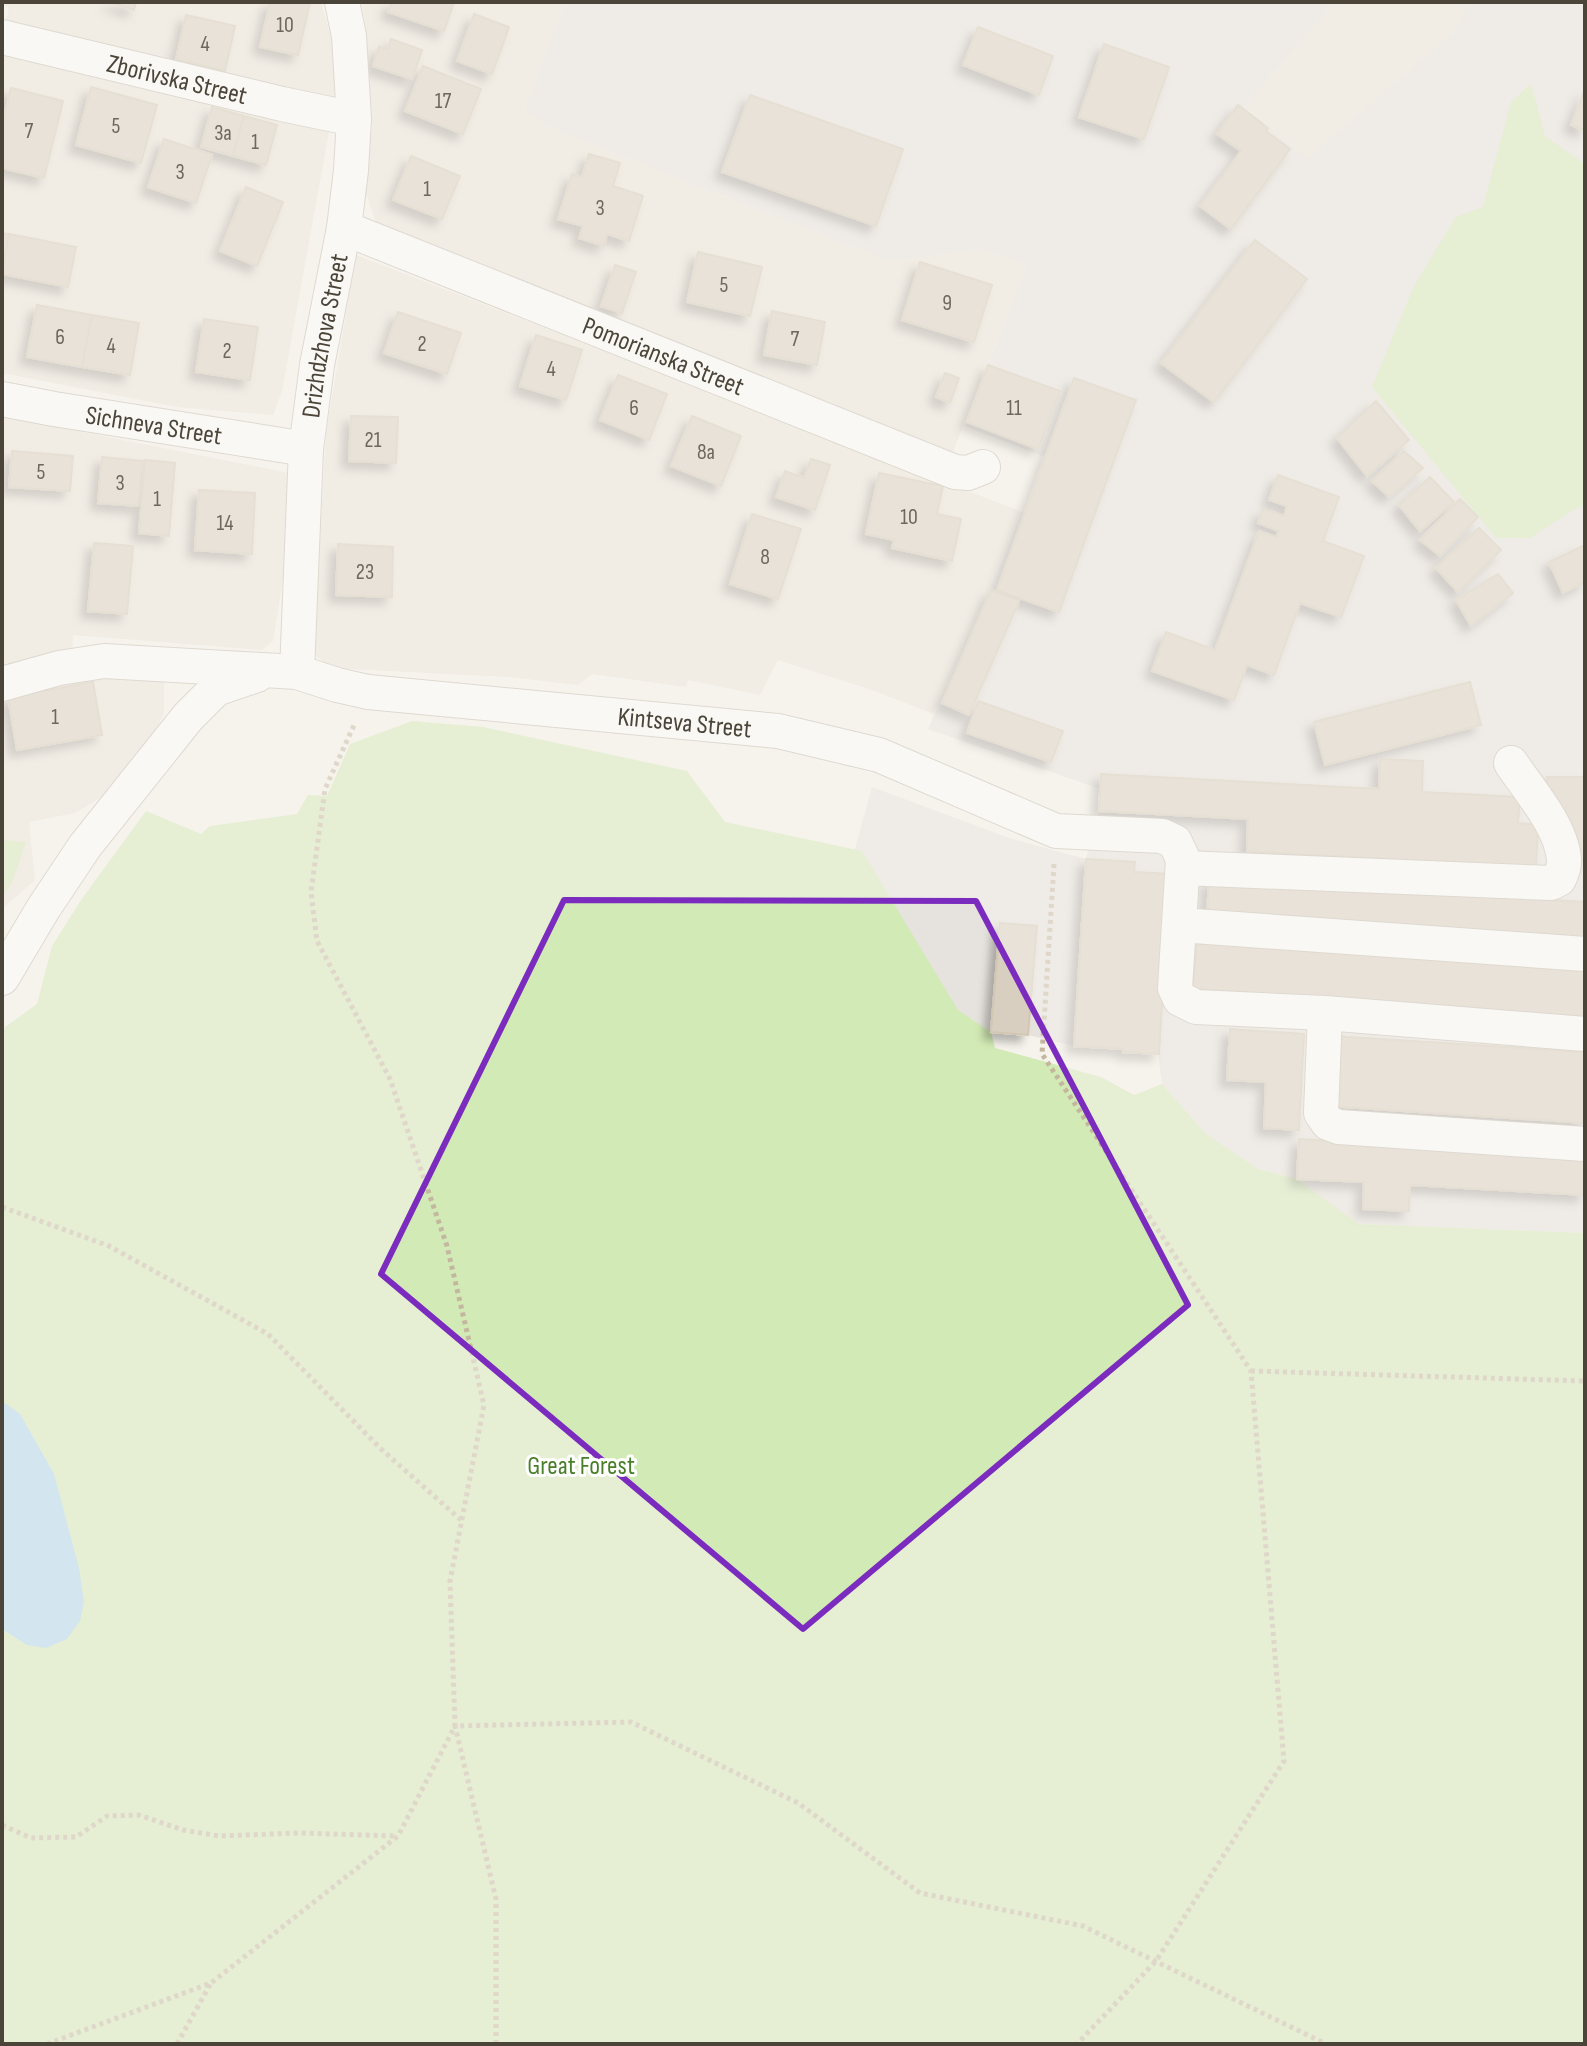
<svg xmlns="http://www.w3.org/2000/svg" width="1587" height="2046" font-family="'Sofia Sans Condensed',sans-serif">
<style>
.residential{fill:#eae5da}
.industrial{fill:#e6e2dd}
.green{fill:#d2eab5}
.water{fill:#a9d4f2}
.building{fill:#d8cfc1;stroke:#d3c7b4;stroke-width:2;filter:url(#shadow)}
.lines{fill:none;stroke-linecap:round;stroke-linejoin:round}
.minor-casing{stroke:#c2bbae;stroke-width:36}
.path{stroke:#c4b79f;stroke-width:5;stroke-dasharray:4 4;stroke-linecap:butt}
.minor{stroke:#fff;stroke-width:34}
.marked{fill:none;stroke:#7b2cbf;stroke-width:6;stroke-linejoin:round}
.labels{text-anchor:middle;stroke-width:6;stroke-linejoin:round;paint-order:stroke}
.number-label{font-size:22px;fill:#6e675b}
.street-label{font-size:26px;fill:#4b4439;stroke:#fff}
.park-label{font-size:26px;fill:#4a7f2a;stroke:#fff}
</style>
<defs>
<filter id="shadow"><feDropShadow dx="-7" dy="7" stdDeviation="4" flood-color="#0004"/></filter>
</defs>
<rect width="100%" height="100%" fill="#f6f3ec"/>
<g class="residential">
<polygon points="2,2 321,2 336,56 334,102 6,23 9,7 2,5"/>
<polygon points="361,2 565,2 525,110 548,127 886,260 903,260 980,249 1027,265 953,452 377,225 363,185 372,129 365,21"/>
<polygon points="1335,2 1469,2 1455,31 1307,158 1244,107"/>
<polygon points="2,47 330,126 282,391 273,415 177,407 2,373"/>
<polygon points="356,255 1025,513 1020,517 934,714 872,690 778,660 760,695 688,680 686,687 592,674 578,685 509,677 331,668 314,654 326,433"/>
<polygon points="2,416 294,474 285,566 273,641 262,650 73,635 72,653 2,672"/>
<polygon points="88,672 164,675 164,713 143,757 114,790 75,813 29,822 35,880 2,909 2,694"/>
</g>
<polygon class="industrial" points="565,2 1335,2 1244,107 1307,158 1455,31 1469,2 1585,2 1585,1233 1359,1224 1297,1179 1258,1169 1206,1134 1162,1084 1158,1054 1123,1052 1123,1049 1074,1046 1028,1035 991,1032 907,977 852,860 872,787 1009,838 1086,859 1099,811 1100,789 928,729 1020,517 1025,513 1045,457 964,426 1027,265 980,249 903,260 886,260 548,127 525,110"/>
<g class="green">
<polygon points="1531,84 1545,136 1585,164 1585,505 1573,510 1530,538 1496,538 1372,387 1414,286 1456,217 1483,207 1511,102"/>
<polygon points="412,721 483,727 687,771 725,822 862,851 958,1010 991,1032 995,1048 1101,1077 1134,1095 1162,1084 1206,1134 1258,1169 1297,1179 1359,1224 1585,1233 1585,2044 2,2044 2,1038 5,1027 37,1004 52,946 81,900 146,811 201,834 210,826 297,814 308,795 327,796 350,744"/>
<polygon points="2,840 26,842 13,880 2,898"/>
</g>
<polygon class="water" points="2,1401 20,1414 54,1474 79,1568 84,1602 80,1621 67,1639 46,1648 27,1645 2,1629"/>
<g class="building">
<polygon points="109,2 136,2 134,10"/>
<polygon points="270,2 310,2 298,55 260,47"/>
<polygon points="392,2 454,2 444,31 388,12"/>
<polygon points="474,14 509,27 492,74 457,61"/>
<polygon points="186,15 235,26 225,71 176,59"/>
<polygon points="978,27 1053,56 1039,95 963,65"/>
<polygon points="391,39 422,50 412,79 373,66 379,47 388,49"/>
<polygon points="1104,44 1169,67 1144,139 1079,117"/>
<polygon points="423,66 481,89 463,134 405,111"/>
<polygon points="91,87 157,105 141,163 76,145"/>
<polygon points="11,88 63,101 44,178 2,168 2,125"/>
<polygon points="1585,89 1585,131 1571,125"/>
<polygon points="750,95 903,149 876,226 722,172"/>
<polygon points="1238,105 1268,128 1266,131 1290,149 1231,229 1200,206 1241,151 1217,134"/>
<polygon points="212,107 244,116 233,156 201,147"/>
<polygon points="244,116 277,125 266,165 233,156"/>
<polygon points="164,139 212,155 196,203 148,187"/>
<polygon points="589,154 620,163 613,186 643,196 629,241 607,234 604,246 579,238 583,226 558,219 572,174 582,177"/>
<polygon points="411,156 460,176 442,219 393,200"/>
<polygon points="246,187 283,202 257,266 220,251"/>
<polygon points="2,233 9,234 2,271"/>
<polygon points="9,234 76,247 68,287 2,274"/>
<polygon points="1255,240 1307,279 1214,402 1161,363"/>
<polygon points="698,252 762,267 750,316 687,302"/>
<polygon points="920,262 992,285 974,342 902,320"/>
<polygon points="615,265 636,272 622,313 601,306"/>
<polygon points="37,305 92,315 82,367 27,357"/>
<polygon points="772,311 825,322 817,365 764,355"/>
<polygon points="398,312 461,333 447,374 384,353"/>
<polygon points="92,315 139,323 130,375 82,367"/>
<polygon points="204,319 258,327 250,380 196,372"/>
<polygon points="536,335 582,350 566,400 520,386"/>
<polygon points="988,365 1060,391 1038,449 967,422"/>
<polygon points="945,373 959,378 950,403 936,397"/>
<polygon points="618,375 667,394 649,440 600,420"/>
<polygon points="1074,378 1136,400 1059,612 997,590"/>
<polygon points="1376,401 1409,440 1367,476 1337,438"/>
<polygon points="351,416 398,417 396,463 349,461"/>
<polygon points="692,416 741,436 721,486 671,466"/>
<polygon points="12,451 73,456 70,491 9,487"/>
<polygon points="1404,451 1423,468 1389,497 1372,481"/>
<polygon points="102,457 143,461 138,506 98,503"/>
<polygon points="811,459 830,465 815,510 776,497 785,471 804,478"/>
<polygon points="145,460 175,463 169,536 139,533"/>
<polygon points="879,473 943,486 937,514 961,519 952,561 892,548 894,540 866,534"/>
<polygon points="1278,475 1339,497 1323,541 1364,556 1341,617 1300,603 1274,675 1247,665 1234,700 1152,671 1166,632 1215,650 1259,531 1276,537 1279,531 1258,523 1263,509 1284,516 1287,506 1269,500"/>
<polygon points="1430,477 1454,502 1420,531 1399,505"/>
<polygon points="199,490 255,493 252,554 195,550"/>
<polygon points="1460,499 1478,517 1440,556 1420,540"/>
<polygon points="752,514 801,529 778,599 730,584"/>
<polygon points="1479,528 1501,550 1458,592 1436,568"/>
<polygon points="94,543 133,546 127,614 88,611"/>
<polygon points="338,544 393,547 392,597 336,595"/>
<polygon points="1585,545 1585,582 1563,593 1549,562"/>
<polygon points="1498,574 1513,593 1471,626 1456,600"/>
<polygon points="991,590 1019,601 969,715 942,703"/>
<polygon points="93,682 102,735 17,750 8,697"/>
<polygon points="1470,682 1481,725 1325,765 1314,722"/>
<polygon points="978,701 1063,731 1051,762 967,733"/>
<polygon points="1380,759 1423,761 1422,792 1520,797 1518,823 1538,825 1536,868 1247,851 1248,819 1099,811 1101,774 1379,789"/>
<polygon points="1547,777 1585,777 1585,865 1547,795"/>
<polygon points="1086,859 1135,862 1134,872 1170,874 1159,1054 1123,1052 1124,1049 1074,1046"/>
<polygon points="1209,880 1585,902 1585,938 1207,915"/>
<polygon points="1000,923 1037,926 1028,1035 991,1032"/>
<polygon points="1197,941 1585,967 1585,1017 1193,989"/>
<polygon points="1230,1029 1304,1034 1299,1130 1264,1128 1266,1082 1227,1080"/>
<polygon points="1333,1036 1585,1052 1585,1123 1329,1106"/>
<polygon points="1299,1139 1585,1158 1585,1195 1410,1185 1409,1211 1363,1209 1364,1182 1297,1179"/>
</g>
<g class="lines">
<defs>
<g id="minor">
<path id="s1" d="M2,37L282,104L354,119"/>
<path id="s2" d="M344,228L955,472L968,473L983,467"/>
<path id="s3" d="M2,399L54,409L306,449"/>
<path id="s4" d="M297,672L306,449L317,365L344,228L351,170L354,119L349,36L342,2"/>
<path id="s5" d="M2,684L59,668L104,661L297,672L337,685L368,692L778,731L879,755L1056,831L1162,836L1175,842L1183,859L1175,988L1180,999L1196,1007L1325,1013L1585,1034"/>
<path d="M1183,868L1551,883L1559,879C1562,873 1564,866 1564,860C1562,827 1529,790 1511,763"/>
<polyline points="1180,925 1585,954"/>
<polyline points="2,978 43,909 85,846 188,717 216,689 257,675"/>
<polyline points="1325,1013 1321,1113 1328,1123 1339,1127 1585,1144"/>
</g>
</defs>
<use href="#minor" class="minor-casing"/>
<g class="path">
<polyline points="1054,864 1042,1054 1251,1371 1284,1761 1156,1961 1077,2044"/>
<polyline points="2,1207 109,1246 268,1334 380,1448 461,1520"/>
<polyline points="1251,1371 1585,1381"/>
<polyline points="2,1825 31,1838 76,1837 107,1816 139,1815 183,1830 219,1836 299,1833 396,1836"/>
<polyline points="47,2044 211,1983 398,1836 455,1726 450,1581 484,1405 447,1246 390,1079 317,941 311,892 325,789 355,723"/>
<polyline points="177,2044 211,1983"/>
<polyline points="496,2044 496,1899 455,1726 631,1722 798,1803 920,1893 1083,1926 1326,2044"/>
</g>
<use href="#minor" class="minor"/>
</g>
<path d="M0 0H1587V2046H0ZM564,900L976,901L1188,1305L803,1629L381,1274Z" fill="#f6f3ec" fill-opacity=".55" fill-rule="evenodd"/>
<path class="marked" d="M564,900L976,901L1188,1305L803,1629L381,1274Z"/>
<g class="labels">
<g class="number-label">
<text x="285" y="32">10</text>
<text x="205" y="51">4</text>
<text x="443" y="108">17</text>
<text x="116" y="133">5</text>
<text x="29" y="138">7</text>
<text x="223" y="140">3а</text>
<text x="255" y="149">1</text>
<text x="180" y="179">3</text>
<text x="427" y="196">1</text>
<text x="600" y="215">3</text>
<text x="724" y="292">5</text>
<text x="947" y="310">9</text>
<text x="60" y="344">6</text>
<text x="795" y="346">7</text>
<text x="422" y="351">2</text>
<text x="111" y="353">4</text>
<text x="227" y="358">2</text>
<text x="551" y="376">4</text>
<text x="634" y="415">6</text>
<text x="1014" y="415">11</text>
<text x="373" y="447">21</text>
<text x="706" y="459">8а</text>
<text x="41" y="479">5</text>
<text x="120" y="490">3</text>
<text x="157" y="506">1</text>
<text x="909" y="524">10</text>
<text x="225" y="530">14</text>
<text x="765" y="564">8</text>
<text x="365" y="579">23</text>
<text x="55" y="724">1</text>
</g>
<g class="street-label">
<text dy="9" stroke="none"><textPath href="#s1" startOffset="180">Zborivska Street</textPath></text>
<text dy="9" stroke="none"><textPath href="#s4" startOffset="338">Drizhdzhova Street</textPath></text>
<text dy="9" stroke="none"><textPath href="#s2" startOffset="344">Pomorianska Street</textPath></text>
<text dy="9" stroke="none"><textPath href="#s3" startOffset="154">Sichneva Street</textPath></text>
<text dy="9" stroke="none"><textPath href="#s5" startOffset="690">Kintseva Street</textPath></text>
</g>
<g class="park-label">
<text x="581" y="1474">Great Forest</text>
</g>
</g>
<rect width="1587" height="2046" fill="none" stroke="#4b4439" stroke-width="8"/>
</svg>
